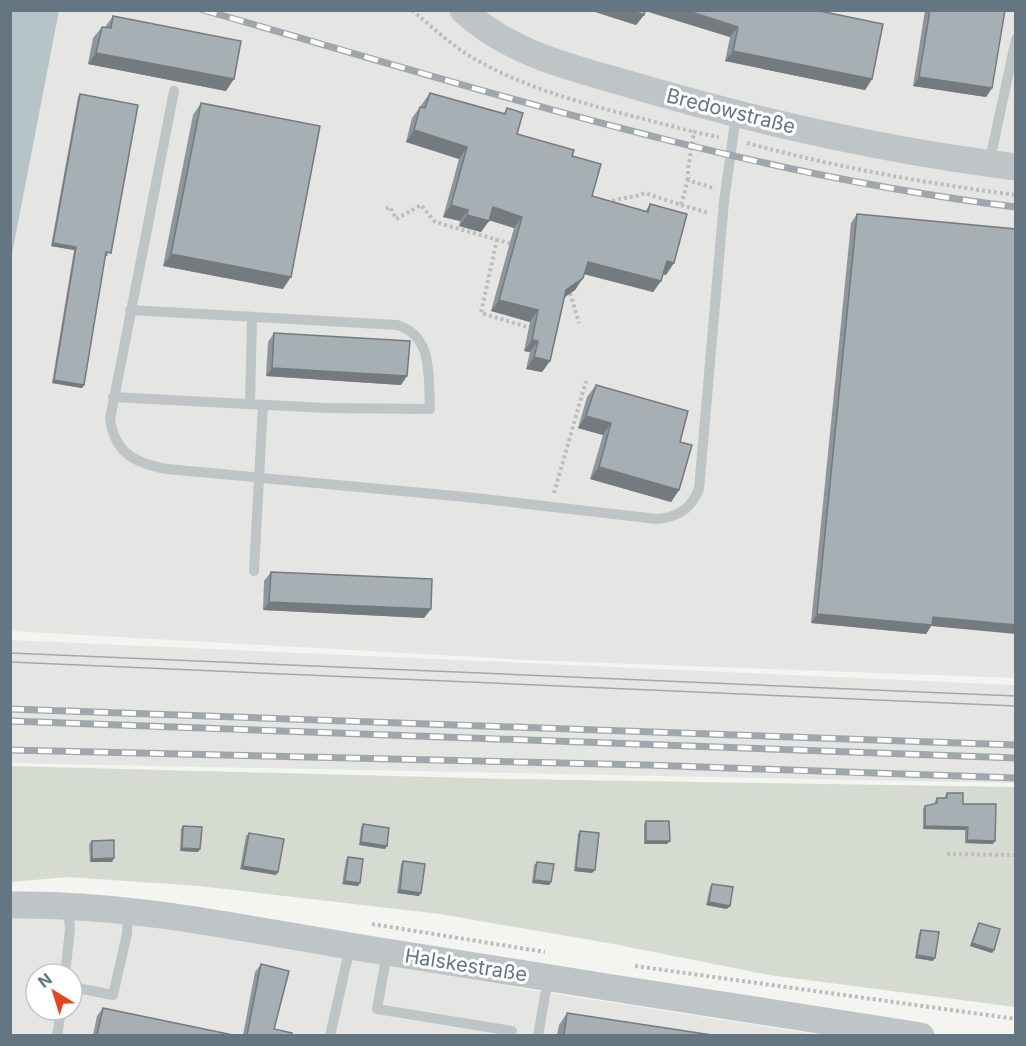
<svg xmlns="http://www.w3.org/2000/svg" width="1026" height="1046" font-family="Inter,sans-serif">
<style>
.built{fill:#e5e6e4;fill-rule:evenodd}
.green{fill:#d6dbd1}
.water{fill:#b6c4c7}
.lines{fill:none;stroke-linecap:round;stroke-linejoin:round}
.path{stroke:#bbbdbf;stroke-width:4;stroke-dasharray:3 3;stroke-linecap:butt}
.service{stroke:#bfc4c6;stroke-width:10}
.tertiary{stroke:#bfc4c6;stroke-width:27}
.tram{stroke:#a0a7ac;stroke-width:1.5}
.rail-casing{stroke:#a0a7ac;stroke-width:7}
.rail{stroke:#fff;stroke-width:4.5;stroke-dasharray:14;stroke-linecap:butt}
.wall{fill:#8f969b}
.shaded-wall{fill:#747a7e}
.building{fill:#a6afb4;stroke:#747a7e;stroke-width:1.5}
.labels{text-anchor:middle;stroke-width:6;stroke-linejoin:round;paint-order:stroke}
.street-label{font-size:20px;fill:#637682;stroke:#fff}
</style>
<rect width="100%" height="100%" fill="#f4f4f0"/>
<g class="built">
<polygon points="59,11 1015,11 1015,678 529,660 11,631 11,259"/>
<polygon points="11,640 1015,685 1015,783 11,763"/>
<path d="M57,917L186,926L531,990L820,1035H11L10,918ZM36,974H72V1010H36Z"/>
</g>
<polygon class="green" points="11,766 508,779 1015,787 1015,1007 769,975 613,944 440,914 199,886 68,877 11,882"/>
<polygon class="water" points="11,10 59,11 11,259 10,11"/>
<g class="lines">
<g class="path">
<path d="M412,10C432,27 451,45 473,58C540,97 620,112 694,132"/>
<path d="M747,143C835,167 924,183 1016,195"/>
<polyline points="688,180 688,169 694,132 719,137"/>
<path d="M607,204C620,196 632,199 645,193L681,205L688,180L713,188"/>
<polyline points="681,205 709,213"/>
<polyline points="386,209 390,207 396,219 421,205 435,222 512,244"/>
<polyline points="497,239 481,313 534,329"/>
<polyline points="570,293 579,323"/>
<polyline points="554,493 586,381"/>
<polyline points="947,854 1016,855"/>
<polyline points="372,924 545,952"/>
<polyline points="635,966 1016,1019"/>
</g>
<g class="service">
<path d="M174,91L110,419C115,453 134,463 167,469L466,497L657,519C678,517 691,509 699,489L724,201L736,116"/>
<polyline points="989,164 1016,39"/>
<path d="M113,397L326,408L430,409C428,377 434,336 397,325L130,310"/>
<polyline points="250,404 252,318"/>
<polyline points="254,571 263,405"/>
<polyline points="387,953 377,1009 512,1031"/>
<polyline points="65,974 70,930 68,908"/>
<polyline points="72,987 113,995 127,934 128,912"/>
<polyline points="57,1036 61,1010"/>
<polyline points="330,1036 350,947"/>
<polyline points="538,1036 548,978"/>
</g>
<g class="tertiary">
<path d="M463,10C509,54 574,68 632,85C758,122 886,151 1016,167"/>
<path d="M10,905C133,903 248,930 368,949C552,979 737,1007 921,1036"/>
</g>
<g class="tram">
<polyline points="10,653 1016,696"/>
<polyline points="10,662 1016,706"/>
</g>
<defs>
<g id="rail">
<path d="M203,10C471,86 738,173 1016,207"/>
<polyline points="10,709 1016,745"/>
<polyline points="10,721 1016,758"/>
<polyline points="10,750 646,765 1016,778"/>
</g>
</defs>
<use href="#rail" class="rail-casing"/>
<use href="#rail" class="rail"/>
</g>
<g class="wall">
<polygon points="589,10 815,10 872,79 865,90 725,61 730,37 645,11 644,15 636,25"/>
<polygon points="925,10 1005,10 992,88 986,97 913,86"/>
<polygon points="113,16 226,91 88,64 93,38 102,27 105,27"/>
<polygon points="430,93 504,113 507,108 517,134 572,156 592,196 645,212 650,204 666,275 663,274 661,281 653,292 584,274 583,278 575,290 564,297 550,361 542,372 526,369 530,352 524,351 530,322 491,311 514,228 489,220 481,232 459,226 460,221 443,217 459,159 406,142 412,118"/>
<polygon points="80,94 108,256 105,256 84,385 82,388 52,383 74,250 51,246 78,97"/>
<polygon points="201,103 283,289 163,266 193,115"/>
<polygon points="857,214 931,626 926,634 811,623 851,223"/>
<polygon points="274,333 401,385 266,376 268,342"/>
<polygon points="596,385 680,442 679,490 671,502 590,479 603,435 578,428 587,397"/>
<polygon points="271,572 431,609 424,618 263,610 264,581"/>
<polygon points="947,793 963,804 993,844 965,843 965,830 923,829 923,809 925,806 935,803 935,801 937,798 945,798 945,796"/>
<polygon points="646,821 667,844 644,844 644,824"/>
<polygon points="363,824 387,846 385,849 359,845 361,827"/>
<polygon points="183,826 200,849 198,852 180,851 181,829"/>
<polygon points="580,831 592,873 574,871 578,834"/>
<polygon points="249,833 278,872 276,875 240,869 246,836"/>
<polygon points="92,841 112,862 90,862 89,844"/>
<polygon points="348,857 358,886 342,884 346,860"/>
<polygon points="403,861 419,896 397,893 401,864"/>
<polygon points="537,862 551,882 549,885 532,883 534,865"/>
<polygon points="712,884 727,909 706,905 710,887"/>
<polygon points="979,923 994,950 992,953 970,946 977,926"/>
<polygon points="921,930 933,961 915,958 919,933"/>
<polygon points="261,964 274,1029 291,1035 243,1035 255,972"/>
<polygon points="103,1008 233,1035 93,1035 97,1016"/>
<polygon points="567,1013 712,1035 557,1035 559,1025"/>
</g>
<g class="shaded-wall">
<polygon points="589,10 630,10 644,15 636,25"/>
<polygon points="643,10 685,10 738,27 730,37"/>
<polygon points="733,51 872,79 865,90 725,61"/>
<polygon points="96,53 234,79 226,91 88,64"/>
<polygon points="919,77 992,88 986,97 913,86"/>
<polygon points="414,130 467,147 459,159 406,142"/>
<polygon points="451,205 468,210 460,221 443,217"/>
<polygon points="493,207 522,217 514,228 485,219"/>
<polygon points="467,215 489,221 481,232 459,226"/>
<polygon points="53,243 76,247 74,250 51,246"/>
<polygon points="171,254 291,277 283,289 163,266"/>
<polygon points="667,261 674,263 666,275 659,273"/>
<polygon points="588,262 661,281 653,292 580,273"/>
<polygon points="583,278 575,290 558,302 566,290"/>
<polygon points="499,300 538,310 530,322 491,311"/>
<polygon points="532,340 538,341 530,352 524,351"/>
<polygon points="534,357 550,361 542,372 526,369"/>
<polygon points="272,368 407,376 401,385 266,376"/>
<polygon points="54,380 84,385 82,388 52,383"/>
<polygon points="586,416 611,423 603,435 578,428"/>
<polygon points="599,467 679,490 671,502 590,479"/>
<polygon points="269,602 431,609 424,618 263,610"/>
<polygon points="817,614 933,617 1016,625 1016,634 931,626 926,634 811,623"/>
<polygon points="925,826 968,827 965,830 923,829"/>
<polygon points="967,840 995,841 993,844 965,843"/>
<polygon points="646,841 670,841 667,844 644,844"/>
<polygon points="361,842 387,846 385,849 359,845"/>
<polygon points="182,848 200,849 198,852 180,851"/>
<polygon points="114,858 112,862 90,862 92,859"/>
<polygon points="243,866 278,872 276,875 240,869"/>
<polygon points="576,868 595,870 592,873 574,871"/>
<polygon points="534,880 551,882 549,885 532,883"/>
<polygon points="345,881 360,883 358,886 342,884"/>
<polygon points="400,890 421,893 419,896 397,893"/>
<polygon points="709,902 730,906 727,909 706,905"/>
<polygon points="972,943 994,950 992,953 970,946"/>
<polygon points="917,955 935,958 933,961 915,958"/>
</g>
<g class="building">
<polygon points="630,10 645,10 644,15"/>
<polygon points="685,10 815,10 883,24 872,79 733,51 738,27"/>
<polygon points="930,10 1005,10 992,88 919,77"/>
<polygon points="113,16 241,41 234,79 96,53 102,27 111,28"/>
<polygon points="430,93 505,114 507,108 523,113 517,134 574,150 572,156 601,164 592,196 648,212 650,204 687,214 674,263 667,261 661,281 588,262 583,278 566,290 550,361 534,357 538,341 532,340 538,310 499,300 522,217 493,207 489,221 467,215 468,210 451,205 467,147 414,130 420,107 425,108"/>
<polygon points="80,94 138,105 111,253 106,252 84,385 54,380 76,247 53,243"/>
<polygon points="201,103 320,126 291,277 171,254"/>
<polygon points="857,214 1016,229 1016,625 933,617 932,625 817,614"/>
<polygon points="274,333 410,341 407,376 272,368"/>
<polygon points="596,385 688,411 680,442 692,445 679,490 599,467 611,423 586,416"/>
<polygon points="271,572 432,579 431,609 269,602"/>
<polygon points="947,793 963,793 963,804 996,804 995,841 967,840 968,827 925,826 925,806 937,803 937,798 947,798"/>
<polygon points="646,821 669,821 670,841 646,841"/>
<polygon points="363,824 389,828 387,846 361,842"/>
<polygon points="183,826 202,827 200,849 182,848"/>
<polygon points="580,831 599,833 595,870 576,868"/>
<polygon points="249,833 284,839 278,872 243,866"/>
<polygon points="114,840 114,858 92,859 92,841"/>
<polygon points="348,857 363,859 360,883 345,881"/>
<polygon points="403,861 425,864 421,893 400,890"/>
<polygon points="537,862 554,864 551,882 534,880"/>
<polygon points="712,884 733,887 730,906 709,902"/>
<polygon points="979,923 1000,929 994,950 972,943"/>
<polygon points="921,930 939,932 935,958 917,955"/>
<polygon points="261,964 289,971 274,1029 292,1033 291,1035 247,1035"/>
<polygon points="103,1008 233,1035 97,1035"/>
<polygon points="567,1013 712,1035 564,1035"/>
</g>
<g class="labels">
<g class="street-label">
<text transform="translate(731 111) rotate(14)" y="7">Bredowstraße</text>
<text transform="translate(466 965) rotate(9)" y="7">Halskestraße</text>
</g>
</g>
<rect width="1026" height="1046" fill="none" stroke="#637682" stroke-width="24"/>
<g transform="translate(54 992) rotate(322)"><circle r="28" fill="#ffffff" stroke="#c1c8cd" stroke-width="1.5"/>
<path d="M0-4.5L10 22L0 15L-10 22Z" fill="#e54320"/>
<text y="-9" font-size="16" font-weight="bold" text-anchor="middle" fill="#637682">N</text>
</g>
</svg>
